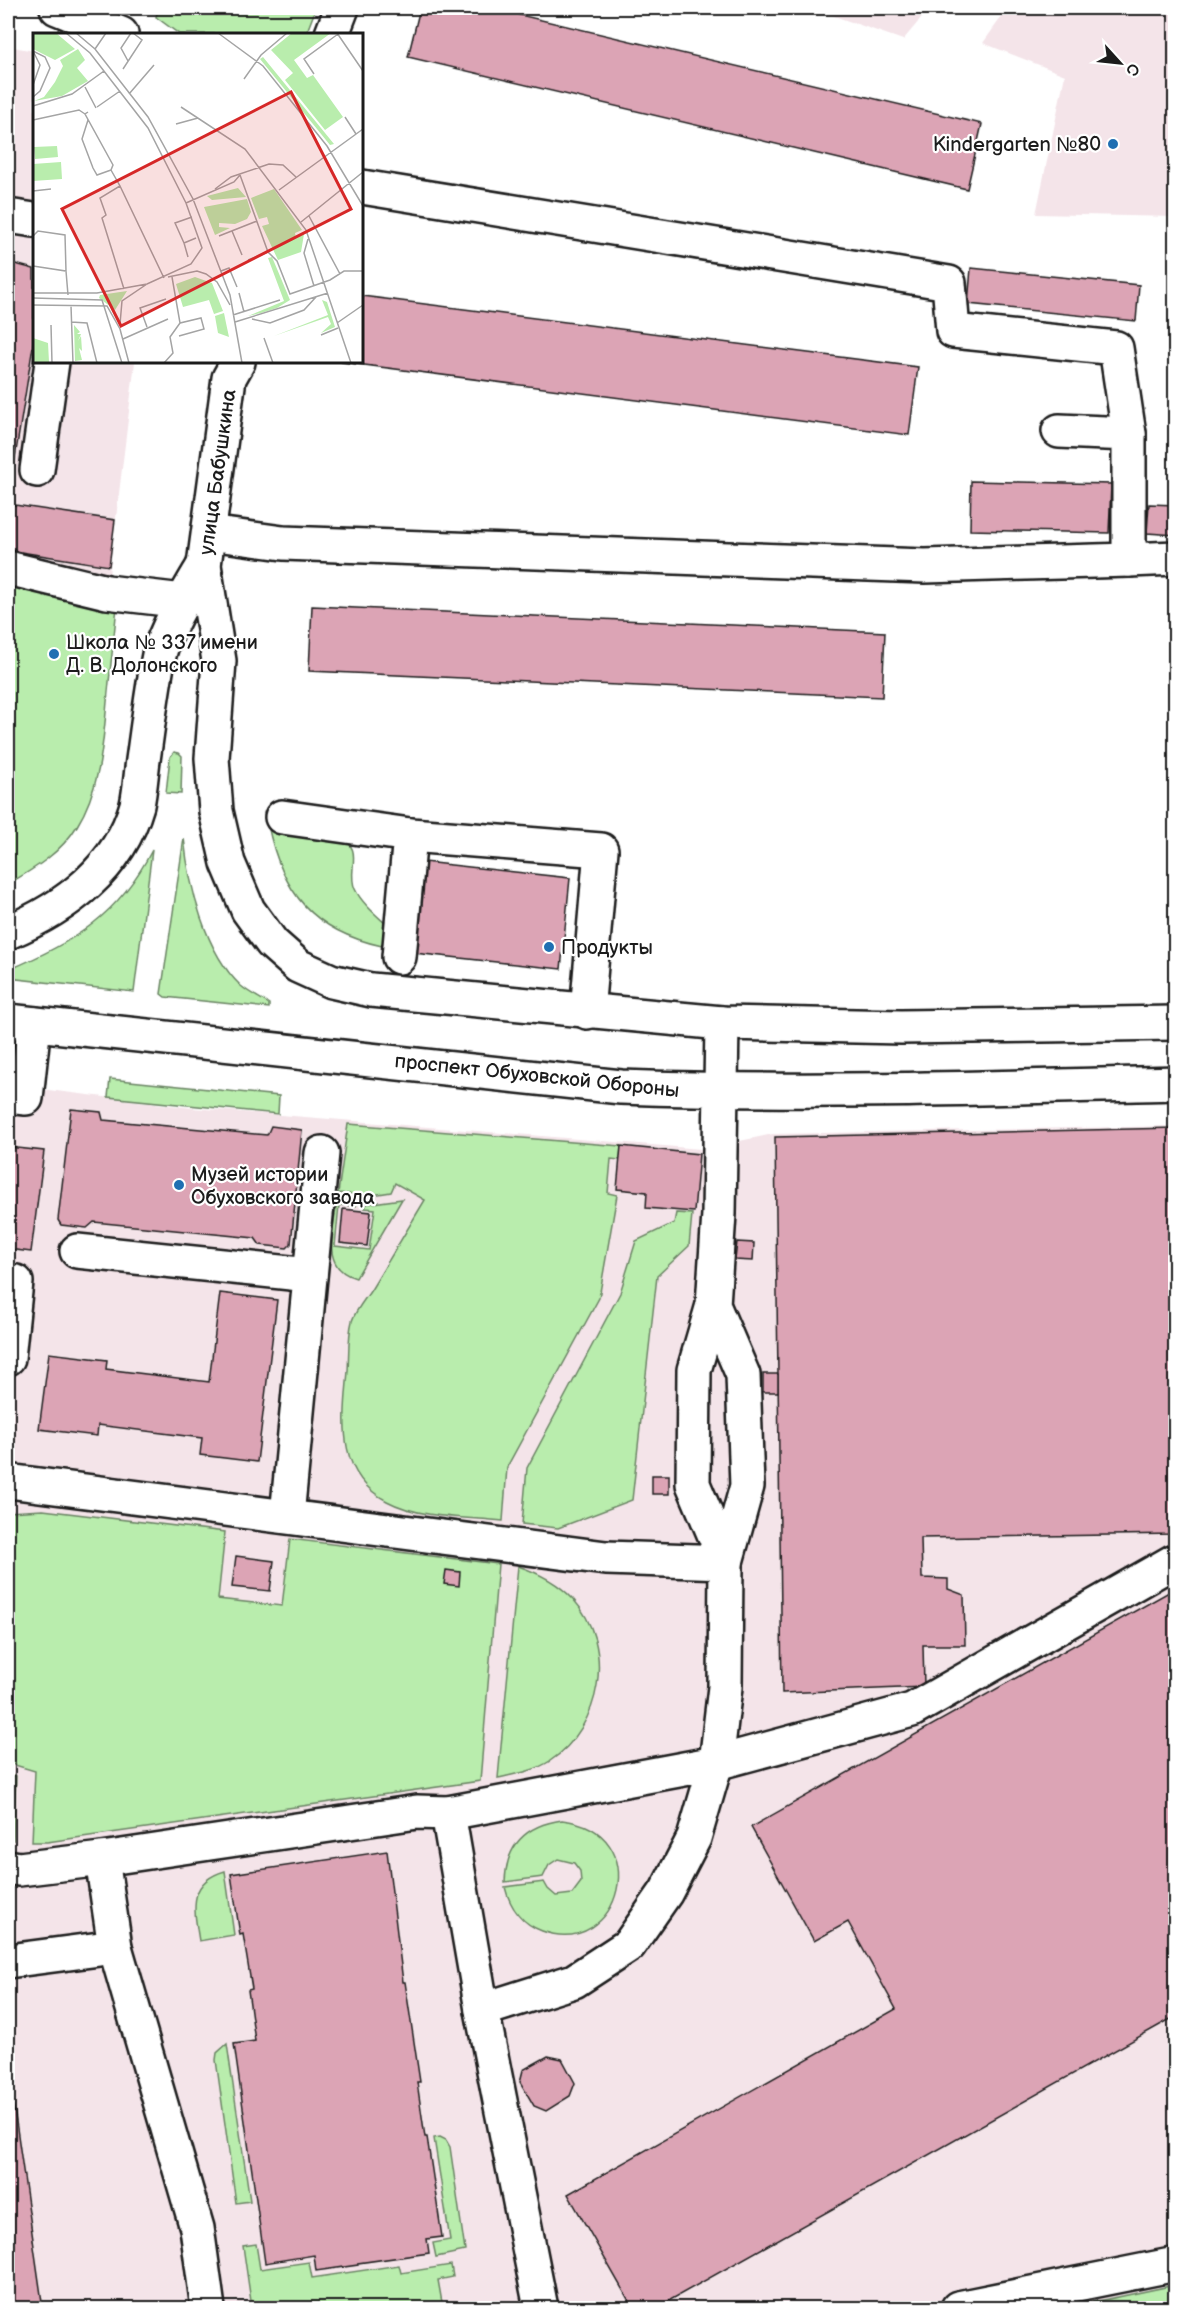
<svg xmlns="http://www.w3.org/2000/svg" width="1183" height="2316" font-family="'Balsamiq Sans',sans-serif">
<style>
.built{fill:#f4e4e9}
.green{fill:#b9edad;stroke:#6a8464;stroke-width:1.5}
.building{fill:#dca4b5;stroke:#1c1c1c;stroke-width:1.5}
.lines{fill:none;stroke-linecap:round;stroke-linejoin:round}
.minor-casing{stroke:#1c1c1c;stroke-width:38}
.major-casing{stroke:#1c1c1c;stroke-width:38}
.minor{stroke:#fff;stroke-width:33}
.major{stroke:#fff;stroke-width:33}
.poi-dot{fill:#1f6fb2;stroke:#fff;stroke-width:2}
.labels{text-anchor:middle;stroke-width:4.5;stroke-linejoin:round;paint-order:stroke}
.poi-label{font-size:20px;fill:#1c1c1c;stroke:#fff;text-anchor:start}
.street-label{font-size:20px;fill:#1c1c1c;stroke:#fff}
.inset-road{fill:none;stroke:#a4a4a4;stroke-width:1.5}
.view{fill:#d62828;fill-opacity:0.15;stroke:#d62828;stroke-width:3}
.inset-edge{fill:none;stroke:#1c1c1c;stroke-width:3}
</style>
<rect width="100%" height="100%" fill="#fff"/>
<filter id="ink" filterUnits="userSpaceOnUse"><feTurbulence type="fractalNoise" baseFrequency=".0167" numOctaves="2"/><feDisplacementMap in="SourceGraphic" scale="12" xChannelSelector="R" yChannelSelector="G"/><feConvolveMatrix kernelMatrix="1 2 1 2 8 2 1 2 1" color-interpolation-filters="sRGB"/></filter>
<g filter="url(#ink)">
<g class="built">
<polygon points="811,8 930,8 903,40"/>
<polygon points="1008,8 1175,8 1175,217 1036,214 1065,75 983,43"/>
<polygon points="8,46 34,51 34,362 135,362 107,592 8,807"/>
<polygon points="8,1085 193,1108 701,1149 773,1134 1175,1126 1175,2308 8,2308"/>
</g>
<g class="green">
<polygon points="204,8 316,8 306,34 179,34 156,17 157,13"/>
<path d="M8,580L117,606C114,638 110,670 107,702C103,744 100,789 77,826C61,853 34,869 8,884Z"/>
<polygon points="174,752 179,753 182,756 181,794 166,793 170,757"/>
<path d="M268,825C285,827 324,830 338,836C366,848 346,870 355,889C361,902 375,914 386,924L382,946C313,931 282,893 268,825Z"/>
<path d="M184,838C189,886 205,952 241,986C249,993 260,998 269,1004V1008L165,997L161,994Z"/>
<path d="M152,850L134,992L8,978V970C73,943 119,915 152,850Z"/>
<polygon points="110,1079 279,1096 278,1114 108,1097"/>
<path d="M348,1124L621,1146L620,1160L611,1159L608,1193L617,1195L599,1298L507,1467L503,1521C465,1517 421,1519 387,1501C335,1474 344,1419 348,1371C349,1355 348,1336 352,1321C355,1311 365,1299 371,1290C389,1260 407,1230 425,1200L395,1183L391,1192L366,1196L338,1193Z"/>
<path d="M402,1199L356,1278C319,1268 334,1230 337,1201L357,1204L356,1206L339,1205L335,1246L369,1250L375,1209L365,1208L366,1204Z"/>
<polygon points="676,1213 692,1214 689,1246 657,1276 632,1500 558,1528 522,1524 527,1468 620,1293 636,1241 674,1223"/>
<polygon points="43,1510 225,1532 218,1599 282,1606 290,1539 498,1564 480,1781 47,1842 32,1842 35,1771 8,1763 8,1512"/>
<path d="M518,1566C539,1573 558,1583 573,1599C616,1646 602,1726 550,1761C535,1771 516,1774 498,1778Z"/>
<polygon points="8,1773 16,1776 13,1840 8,1838"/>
<path d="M562,1820C656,1830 621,1960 542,1931C522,1924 510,1907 505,1887L544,1882L548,1889L556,1896L572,1894L581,1882L580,1871L574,1863L558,1859L549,1865L543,1877L505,1882C506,1845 526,1825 562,1820Z"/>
<path d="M225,1871L234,1935L199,1941C194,1909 187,1882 225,1871Z"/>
<polygon points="227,2044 250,2201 236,2203 216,2060 217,2053"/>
<polygon points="440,2137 446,2140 450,2147 465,2251 436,2257 433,2243 450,2240 434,2138"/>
<polygon points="256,2244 260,2269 309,2262 312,2278 399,2265 401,2273 451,2265 453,2277 438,2280 443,2308 252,2308 243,2246"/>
<polygon points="1175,2285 1175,2308 1066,2308"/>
</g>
<g class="building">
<polygon points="420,8 490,8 982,124 967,189 408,57"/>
<polygon points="8,262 34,269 34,340 8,501"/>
<polygon points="971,268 1139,285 1136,321 968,304"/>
<polygon points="362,296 918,367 909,435 341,362 362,362"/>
<polygon points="971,481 1111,484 1109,533 970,530"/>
<polygon points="8,504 115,520 109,566 8,550"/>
<polygon points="1149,504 1176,505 1176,535 1147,533"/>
<polygon points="312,606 885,632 882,697 309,671"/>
<polygon points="424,862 570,878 561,969 414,953"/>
<polygon points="1170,884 1176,884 1176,978 1169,978"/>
<polygon points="71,1109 101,1112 103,1120 267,1135 271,1126 302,1130 291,1244 287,1248 260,1245 255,1238 94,1222 87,1228 61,1225 58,1220"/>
<polygon points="1176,1128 1176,1534 921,1538 922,1578 948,1579 948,1589 964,1595 965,1645 923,1645 924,1687 782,1693 775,1137"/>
<polygon points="621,1146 699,1154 694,1212 646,1208 647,1192 617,1189"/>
<polygon points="8,1147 44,1151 31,1252 8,1249"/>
<polygon points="343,1209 371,1212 367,1246 340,1243"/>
<polygon points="737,1242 754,1243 753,1261 735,1260"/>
<polygon points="220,1293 277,1300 257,1462 200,1455 202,1438 98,1425 97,1436 39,1429 49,1353 107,1360 106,1369 209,1382"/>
<rect x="763" y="1374" width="15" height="18"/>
<rect x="652" y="1475" width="17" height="19"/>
<polygon points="236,1556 274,1561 270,1591 232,1587"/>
<polygon points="446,1570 460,1572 459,1586 444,1584"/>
<polygon points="1176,1588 1176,2016 656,2308 633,2308 568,2194 896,2009 848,1922 814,1941 751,1827"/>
<polygon points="387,1851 403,1982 405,1982 420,2082 417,2082 425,2137 427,2137 442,2237 427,2239 429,2253 358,2263 358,2265 316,2271 314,2255 265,2263 234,2044 255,2041 248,1990 252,1989 243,1934 240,1935 231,1874"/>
<polygon points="548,2056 562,2059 575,2083 570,2096 546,2111 534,2106 520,2082 523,2070"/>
<polygon points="8,2066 42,2302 8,2307"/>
</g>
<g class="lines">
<defs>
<g id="minor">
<polyline points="362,187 949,283 953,331 1116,348 1129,434 1129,560 1176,558"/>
<polyline points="8,216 34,220"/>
<polyline points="1059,431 1129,434"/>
<polyline points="37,470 52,362"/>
<polyline points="209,533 283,543 925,566 1129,560"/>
<polyline points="8,568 107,592 183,601"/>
<polyline points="282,817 410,835 399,957"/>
<polyline points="410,835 601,850 587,1012"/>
<polyline points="722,1023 719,1214 713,1305 694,1370 693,1484 726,1562"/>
<polyline points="8,1096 26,1098 34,1024"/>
<polyline points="77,1251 310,1275"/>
<polyline points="8,1358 16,1282"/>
<polyline points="8,1481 606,1558 726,1562"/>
<polyline points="287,1516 322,1153"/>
<polyline points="448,1813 482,2010 541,2308"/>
<polyline points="102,1859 115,1947 197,2228 208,2308"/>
<polyline points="8,1867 19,1869 102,1859 417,1812 448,1813 716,1763 912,1710 1176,1560"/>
<polyline points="8,1961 115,1947"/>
<polyline points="482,2010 574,1981 629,1945 666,1892 694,1838 716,1763 725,1687 726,1562 747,1486 743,1375 713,1305"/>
<polyline points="958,2308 1176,2264"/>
</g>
<g id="major">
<polyline points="57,8 121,34"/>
<polyline points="332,34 342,8"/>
<polyline points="238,362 229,378 204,565 219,661 212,758 216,811 228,863 248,910 272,943 298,966 331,981 371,990 722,1023 901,1027 1176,1023"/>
<path d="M8,932C66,908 119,868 137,805C140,791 141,775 143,760C148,725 152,690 159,655C165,629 190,589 204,565"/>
<path d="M8,1021L621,1087C806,1094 991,1088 1176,1083"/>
</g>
</defs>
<use href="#minor" class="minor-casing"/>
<use href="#major" class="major-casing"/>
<use href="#minor" class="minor"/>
<use href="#major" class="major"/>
</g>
</g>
<g class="poi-dot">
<circle cx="1113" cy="144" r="6"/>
<circle cx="54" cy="654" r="6"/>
<circle cx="549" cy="947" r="6"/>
<circle cx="179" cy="1185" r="6"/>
</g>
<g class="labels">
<g class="poi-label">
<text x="1101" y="151" text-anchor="end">Kindergarten №80</text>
<text x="66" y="649">Школа № 337 имени<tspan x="66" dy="23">Д. В. Долонского</tspan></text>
<text x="561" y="954">Продукты</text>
<text x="191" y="1181">Музей истории<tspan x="191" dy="23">Обуховского завода</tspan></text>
</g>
<g class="street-label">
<text transform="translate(217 472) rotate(-82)" y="7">улица Бабушкина</text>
<text transform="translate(537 1075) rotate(6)" y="7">проспект Обуховской Обороны</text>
</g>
</g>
<g transform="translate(33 33)">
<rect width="330" height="330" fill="#fff"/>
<path d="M0,0H23L42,16L22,27L0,16ZM259,0H298L261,27L274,45L280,42L310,84L292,97L252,47L260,40L238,17ZM45,16L52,27L44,35L55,48L29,63L1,68L11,64L22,49L30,33L27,27ZM230,24L301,111L297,112L227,26ZM24,113L25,124L2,126L1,114ZM28,129L29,146L0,148V131ZM205,155L213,164L179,167L174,163ZM241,156L269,197L262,200L263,205L271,201L268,219L245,227L229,193L236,191L234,184L226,186L218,165ZM214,166L218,179L214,186L202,191L186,190V194L197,195L182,202L171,174ZM239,224L257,267L244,275L228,280L215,283L251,268L235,225ZM162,244L179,250L190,278L181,281L176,267L150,274L143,251ZM94,258L82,277L66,265L67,262ZM289,267L294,269L302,294L288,300L298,291L295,284L241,303L295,282ZM191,280L193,290L196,304L185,300L183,289L182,283ZM41,292L47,299L44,301H48L45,308L48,303L49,318L46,315L49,327L42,328ZM0,305L15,310L16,329H0Z" fill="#b9edad"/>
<path class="inset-road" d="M43,0L62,16L115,84L160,166L197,262L209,330M185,0L230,33L294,113L330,173M304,0L330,38M62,16L73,0M0,18L12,24L17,35L7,58L0,64M0,18L7,32L0,52M95,28L88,15L98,0M90,36L109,7L100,0M281,41L271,26L305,1M211,46L228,22L254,0M52,54L63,75M96,61L121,32M0,73L39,61L71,38M64,74L87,58M148,74L212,116L273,197L318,330M55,79L52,81L80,132L78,137L87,153L67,165L73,182L69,185L91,256M312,84L323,101M0,87L46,77L52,81M55,87L49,106L60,135L64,142L78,137M143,91L165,85M207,142L235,219L244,228L257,261L297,247L311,238H330M87,153L131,245M182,156L198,144L236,131L250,132L263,144M246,157L330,96M0,158L18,156M153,170L201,149L207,142M276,183L307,241M268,189L330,139M199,198L209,222M0,203L5,198L32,202L33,238L0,233M186,203L224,188M275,206L271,220L281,253M151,210L142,190L159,184M155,224L151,210L163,205M215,227L235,219M33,238L35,262M188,238L196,235L204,254M135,244L164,238L173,241L184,249L197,272M139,244L147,290L168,285L171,296L146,303M0,260H64L114,251L158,231L169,215L153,170L115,95L57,20L33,0M206,260L211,279M0,265L69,267L89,330M0,272L74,273L87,296L96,330M38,273L40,330M200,282L247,267M219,286L237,290L271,277L283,264M38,289L54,290L64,330M202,289L295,260M304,290L330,272M87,291L89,268L114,251M18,292L19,330M114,294L107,275L133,266M288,302L305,295M231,305L240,330M90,306L135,286M131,330L140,320L137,304L147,290"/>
<path class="view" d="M258,59L318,176L88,293L29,176Z"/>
<rect width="330" height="330" class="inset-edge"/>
</g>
<rect width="1183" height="2316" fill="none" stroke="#fff" stroke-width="30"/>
<rect x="15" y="15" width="1153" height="2286" fill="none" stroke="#1c1c1c" stroke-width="2" filter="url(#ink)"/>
<g transform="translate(1120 63) rotate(117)" stroke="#ffffff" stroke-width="4.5" paint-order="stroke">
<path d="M0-4.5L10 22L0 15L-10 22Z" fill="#1c1c1c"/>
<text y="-9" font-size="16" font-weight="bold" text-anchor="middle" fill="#1c1c1c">С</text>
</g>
</svg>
